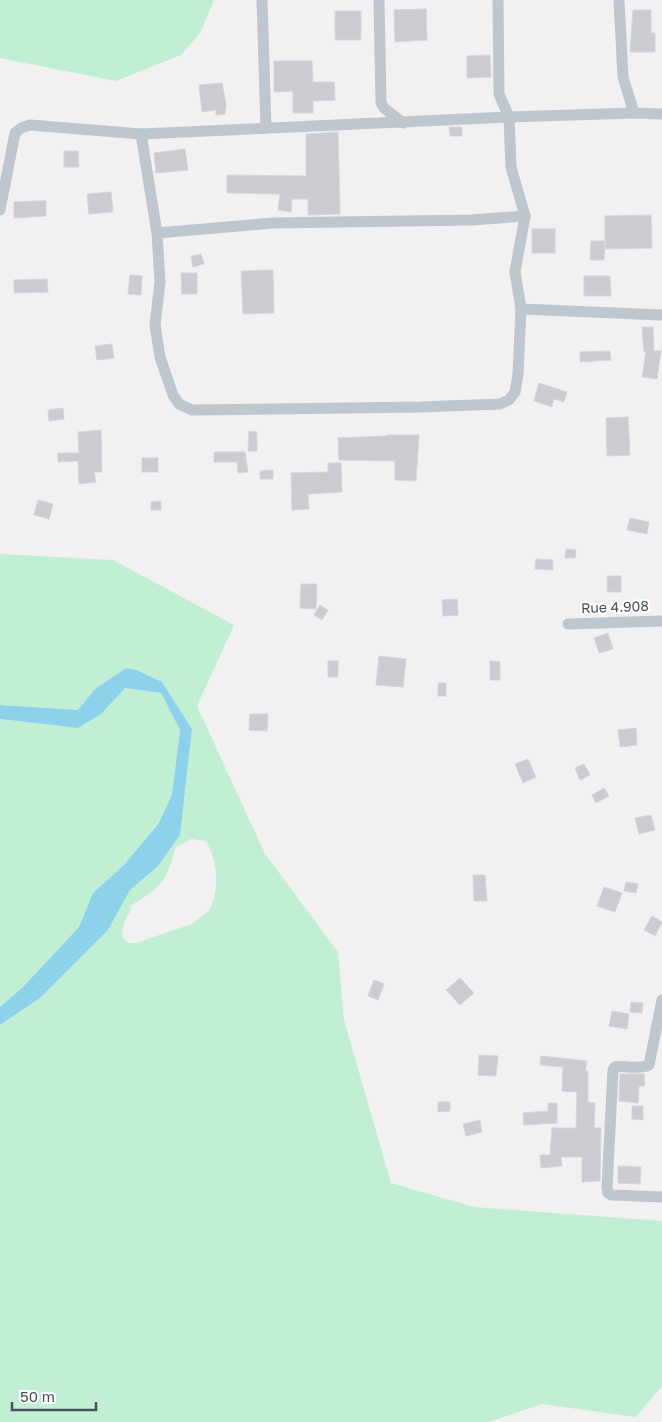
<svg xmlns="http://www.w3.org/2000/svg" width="662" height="1422" font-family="'Golos Text',sans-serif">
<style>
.green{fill:#c0efd4;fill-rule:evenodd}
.water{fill:#8dd2eb}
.building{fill:#caccd2;stroke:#d4d6db}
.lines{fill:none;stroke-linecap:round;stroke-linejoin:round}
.minor{stroke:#bec6ce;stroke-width:11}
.labels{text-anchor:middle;stroke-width:4.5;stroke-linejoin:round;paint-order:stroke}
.street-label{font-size:14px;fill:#48525d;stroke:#fff}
</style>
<rect width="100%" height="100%" fill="#f2f0f0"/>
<g class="green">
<polygon points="0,0 214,0 200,33 181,55 116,81 0,58"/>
<path d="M0,554L113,560L234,625L197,706L265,854L338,952L344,1020L391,1183L474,1207L662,1221V1386L636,1417L542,1404L489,1422H0V1025L40,998L108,930L130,890L158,866L180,835L192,729L162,682L137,670L126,668L95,689L78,710L0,705ZM191,839L206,841C218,861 220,889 209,911L192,924L136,943H129L123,938C121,926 125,920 131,910L130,906C162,886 165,884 176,847Z"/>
<polygon points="125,688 161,693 180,730 172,794 159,823 124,865 93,893 79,927 23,987 0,1007 0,719 78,728 101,713"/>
</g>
<polygon class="water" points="126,668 137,670 162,682 192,729 180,835 158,866 130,890 108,930 40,998 0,1025 0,1007 23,987 79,927 93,893 124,865 159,823 172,794 180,730 161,693 125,688 101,714 78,728 0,719 0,705 78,710 95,689"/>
<g class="building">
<polygon points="426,9 427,40 395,42 394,10"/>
<polygon points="633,10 651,10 651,33 655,33 655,52 630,52"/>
<rect x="335" y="11" width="26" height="29"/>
<polygon points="490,55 491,77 467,78 467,56"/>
<polygon points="274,61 312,61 313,82 334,82 335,100 313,101 313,113 293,113 293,91 274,92"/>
<polygon points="222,83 226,105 225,114 216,115 216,110 202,112 199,85"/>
<polygon points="449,127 462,127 462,136 450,136"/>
<polygon points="338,132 340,214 308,215 308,199 292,199 291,212 278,210 280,194 227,193 227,175 306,176 306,134"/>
<polygon points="185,149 188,170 156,173 154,153"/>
<polygon points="64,151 78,151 79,167 64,167"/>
<polygon points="111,192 113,212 89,214 87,194"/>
<polygon points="36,201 46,201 46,216 14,218 14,202"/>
<polygon points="651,215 652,248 605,249 605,216"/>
<rect x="532" y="229" width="23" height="24"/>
<polygon points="591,241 605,241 604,260 590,260"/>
<polygon points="201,254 204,264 193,267 191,256"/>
<polygon points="273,270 274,313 243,314 241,271"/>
<polygon points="181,273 197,273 197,294 182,294"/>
<polygon points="130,275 142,276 141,295 128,294"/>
<polygon points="584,276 610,276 611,296 584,296"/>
<polygon points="47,279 48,292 14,293 14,280"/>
<polygon points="642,327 653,327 654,351 661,351 657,379 642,377 646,352 644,352"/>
<polygon points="112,344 114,358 97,360 95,346"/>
<polygon points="610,351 611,360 580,362 580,352"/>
<polygon points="539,383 567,392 564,402 554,399 552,407 534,401"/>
<polygon points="63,408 64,419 49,421 48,410"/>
<polygon points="628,417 630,455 607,456 606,418"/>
<polygon points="101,430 102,472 94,472 96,482 79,484 78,461 58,462 58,453 79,453 78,432"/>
<polygon points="249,431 257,432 257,451 248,451"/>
<polygon points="387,435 419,435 416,481 395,480 395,461 339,460 338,438 387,436"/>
<polygon points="214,452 245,452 248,472 238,473 237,462 214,462"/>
<rect x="142" y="458" width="16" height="14"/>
<polygon points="328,463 341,463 342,492 308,494 309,509 292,510 291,473 328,472"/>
<polygon points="273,470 273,479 260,479 260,471"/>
<polygon points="38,500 53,504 49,519 34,515"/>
<polygon points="161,501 161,510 151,510 151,502"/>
<polygon points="630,518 649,522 647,534 627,530"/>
<polygon points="566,549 576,550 575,558 565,558"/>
<polygon points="536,559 553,560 553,570 535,569"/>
<rect x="607" y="576" width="14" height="16"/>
<polygon points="301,584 317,584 316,609 300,608"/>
<polygon points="457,599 458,615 443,616 442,600"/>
<polygon points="320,605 328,610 322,620 314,615"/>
<polygon points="608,633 613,649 599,653 594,638"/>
<polygon points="379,656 406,659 403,687 376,685"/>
<rect x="328" y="661" width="10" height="16"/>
<polygon points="490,661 500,662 500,680 490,680"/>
<rect x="438" y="683" width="8" height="13"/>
<polygon points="250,714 268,714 267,731 249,730"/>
<polygon points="636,728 637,745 620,747 618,730"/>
<polygon points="528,759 536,777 523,783 515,764"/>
<polygon points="584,764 590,775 580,780 575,768"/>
<polygon points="604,788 609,796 596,803 592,795"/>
<polygon points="651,815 655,830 639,834 635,818"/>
<polygon points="473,875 485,875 487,901 474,901"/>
<polygon points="626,882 638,884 636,893 624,891"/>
<polygon points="604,887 622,893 615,912 597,906"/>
<polygon points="652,916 662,922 655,936 644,930"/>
<polygon points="460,978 474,993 460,1005 446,990"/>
<polygon points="374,980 384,984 378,1000 368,996"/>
<polygon points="631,1002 643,1003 642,1013 630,1012"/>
<polygon points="612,1011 629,1014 627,1029 609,1026"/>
<polygon points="479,1055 498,1056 496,1076 478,1075"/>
<polygon points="541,1056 587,1061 585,1071 588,1071 588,1102 595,1103 594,1128 601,1128 600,1181 582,1182 582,1157 561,1157 562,1166 541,1168 540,1155 550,1155 552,1128 576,1128 577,1092 562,1091 563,1067 540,1065"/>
<polygon points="620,1074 644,1074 645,1086 639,1086 638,1103 619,1101"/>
<polygon points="438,1102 450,1102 450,1111 438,1112"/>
<polygon points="548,1103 557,1103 557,1123 524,1125 523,1113 548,1111"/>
<polygon points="632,1106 643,1106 643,1120 632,1119"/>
<polygon points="480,1120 482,1132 466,1136 463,1124"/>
<polygon points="618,1166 641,1167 640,1184 618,1183"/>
</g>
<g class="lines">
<g class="minor">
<polyline points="262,0 266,128"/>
<polyline points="379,0 381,103 384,108 403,123"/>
<polyline points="619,0 623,77 634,113"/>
<polyline points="141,134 157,233 160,282 155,325 160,357 173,395 179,404 192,410 420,407 500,404 509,400 515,392 518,374 521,309 515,272 525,216 511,167 509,117 499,94 498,0"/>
<polyline points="0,210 15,133 21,128 30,125 141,134 509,117 634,113 662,114"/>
<polyline points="157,233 273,223 472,220 525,216"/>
<polyline points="521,309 662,315"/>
<polyline points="568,624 662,621"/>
<path d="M662,1000L649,1065C639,1070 626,1065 615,1067L613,1070L607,1188L608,1193L612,1195L662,1197"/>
</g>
</g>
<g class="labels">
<g class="street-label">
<text transform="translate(615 607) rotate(-2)" y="5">Rue 4.908</text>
</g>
</g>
<path d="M12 1402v8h84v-8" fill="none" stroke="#48525d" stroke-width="2.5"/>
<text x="20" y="1402" font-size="15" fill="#48525d" stroke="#ffffff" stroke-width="4" paint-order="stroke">50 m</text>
</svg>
